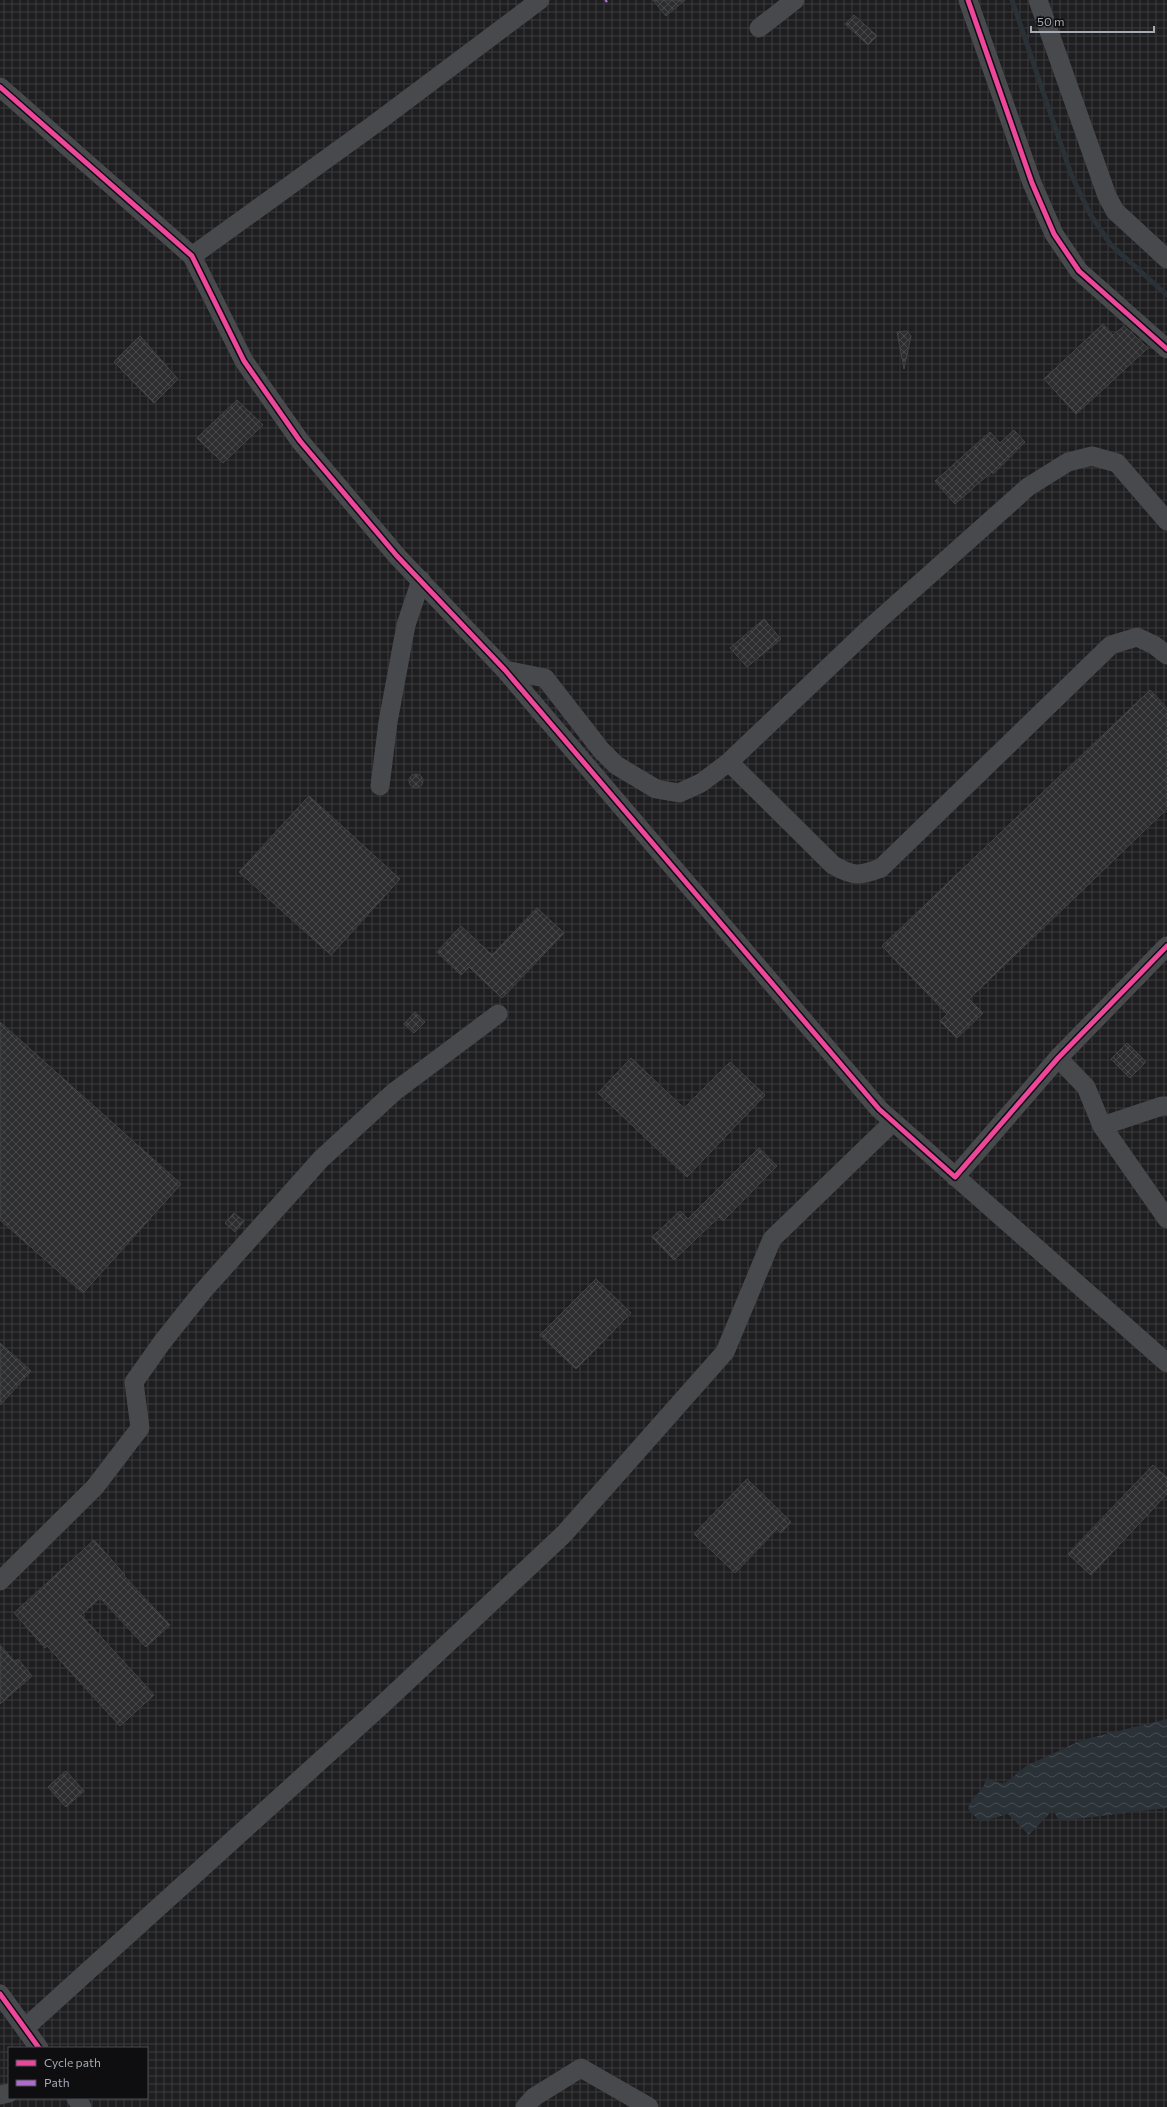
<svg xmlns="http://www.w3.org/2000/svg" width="1167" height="2107" font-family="Commissioner,sans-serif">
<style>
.industrial{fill:url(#industrial-grid);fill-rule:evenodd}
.water{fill:url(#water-waves)}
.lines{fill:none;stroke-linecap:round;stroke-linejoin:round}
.stream{stroke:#2a3137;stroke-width:5}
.building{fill:url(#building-cross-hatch);stroke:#434448}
.minor{stroke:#48494d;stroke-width:19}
.quiet{stroke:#b06ccc;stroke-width:4;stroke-dasharray:8 4;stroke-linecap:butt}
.cycleway-casing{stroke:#0e0e10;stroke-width:8}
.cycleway{stroke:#ed469a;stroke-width:5}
</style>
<defs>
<pattern id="industrial-grid" width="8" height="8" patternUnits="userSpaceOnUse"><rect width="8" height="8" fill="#1e1e20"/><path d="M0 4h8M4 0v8" fill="none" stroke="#3c3c3e"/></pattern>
<pattern id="water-waves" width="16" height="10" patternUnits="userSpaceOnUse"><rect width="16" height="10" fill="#2a3137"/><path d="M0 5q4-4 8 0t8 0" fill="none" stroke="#464c52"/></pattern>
<pattern id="building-cross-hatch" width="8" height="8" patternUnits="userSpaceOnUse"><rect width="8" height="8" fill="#2e2e30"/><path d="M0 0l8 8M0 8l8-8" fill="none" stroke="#494a4c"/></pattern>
</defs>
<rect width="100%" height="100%" fill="#141414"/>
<path class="industrial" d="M0,0H1167V2107H0ZM9,2048H147V2098H9Z"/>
<path class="water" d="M1167,1719V1808L1059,1821L1053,1810L1029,1835L1008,1814L980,1822L968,1809C972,1793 982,1797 986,1778L1004,1784L1026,1766L1082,1740Z"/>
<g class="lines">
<polyline class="stream" points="1012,0 1071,174 1090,214 1111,245 1167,295"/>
</g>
<g class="building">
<polygon points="653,0 685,0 666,16"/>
<polygon points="854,15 877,36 868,45 845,24"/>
<polygon points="1103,324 1113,335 1124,326 1148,348 1076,414 1044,379"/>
<polygon points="907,331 911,336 904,369 897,332"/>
<polygon points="140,336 178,379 154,403 114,362"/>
<polygon points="237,400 263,425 223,463 197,438"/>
<polygon points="1014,430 1025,442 993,474 992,472 981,481 955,504 935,481 990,432 1000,443"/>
<polygon points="764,619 781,639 747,667 730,648"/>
<polygon points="1150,690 1167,708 1167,809 969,999 983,1013 957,1038 940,1021 947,1014 882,946"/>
<circle cx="416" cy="781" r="7"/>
<polygon points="309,796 400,879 331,955 239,872"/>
<polygon points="537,908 564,933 502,998 469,967 461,975 437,952 461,926 492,955"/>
<polygon points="415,1012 425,1022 414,1033 404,1024"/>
<polygon points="0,1022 181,1184 83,1293 0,1220"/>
<polygon points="1127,1043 1146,1062 1130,1078 1111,1059"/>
<polygon points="631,1058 684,1108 730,1062 765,1095 687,1177 598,1093"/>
<polygon points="759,1148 777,1166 723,1221 719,1217 674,1260 652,1237 680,1211 688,1219"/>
<polygon points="234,1213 244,1221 235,1232 225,1223"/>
<polygon points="596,1279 631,1313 576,1369 540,1335"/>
<polygon points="0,1343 31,1371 0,1405"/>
<polygon points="1153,1465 1167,1478 1167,1494 1091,1575 1068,1554"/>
<polygon points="747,1479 791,1522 781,1533 777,1529 735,1573 694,1534"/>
<polygon points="94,1540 125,1575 124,1576 170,1625 146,1647 100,1598 81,1615 154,1695 120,1726 47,1646 45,1648 14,1613"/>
<polygon points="0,1645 15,1662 18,1659 32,1676 0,1704"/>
<polygon points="66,1771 84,1791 66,1807 48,1787"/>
</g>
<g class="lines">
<g class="minor">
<polyline points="968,0 1032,183 1054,234 1079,271 1167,349"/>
<polyline points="1038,0 1107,196 1115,211 1167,259"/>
<polyline points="759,28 795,0"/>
<polyline points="0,87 192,256 244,361 300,441 397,556 505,670 879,1109 1167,1363"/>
<polyline points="192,256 372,126 540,0"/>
<polyline points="505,670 545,678 601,750 616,765 656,789 679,793 701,783 729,762 872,626 1028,487 1068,462 1092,456 1117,463 1167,521"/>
<path d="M729,762L833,865C854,877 860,876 881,868L1111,645L1137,637L1154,645L1167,655"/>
<polyline points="380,786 388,722 406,625 421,580"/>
<polyline points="1058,1058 1086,1087 1102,1126 1167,1219"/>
<polyline points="1102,1126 1162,1106 1167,1106"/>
<polyline points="955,1177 1058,1058 1167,946"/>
<polyline points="0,1581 95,1487 140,1428 134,1382 163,1341 203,1291 321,1159 394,1092 498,1014"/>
<polyline points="0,1994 39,2048"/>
<polyline points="25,2028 383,1704 564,1534 725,1352 772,1239 893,1122"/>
<polyline points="0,2095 9,2093"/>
<polyline points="76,2098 82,2107"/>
<polyline points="525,2107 534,2097 581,2068 649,2107"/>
</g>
<polyline class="quiet" points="605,1 607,0"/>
<defs>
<g id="cycleway">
<polyline points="968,0 1032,183 1054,234 1079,271 1167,349"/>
<polyline points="0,87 192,256 244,361 300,441 397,556 505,670 879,1109 955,1177 1058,1058 1167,946"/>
<polyline points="0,1994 39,2048"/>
</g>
</defs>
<use href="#cycleway" class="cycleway-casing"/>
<use href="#cycleway" class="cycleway"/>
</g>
<rect x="8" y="2047" width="140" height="52" fill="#0e0e10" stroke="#4a4c52"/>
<rect x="16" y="2060" width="20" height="6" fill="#ed469a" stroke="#4a4c52"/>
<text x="44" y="2067" font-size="12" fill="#a5aab5">Cycle path</text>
<rect x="16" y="2080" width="20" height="6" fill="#b06ccc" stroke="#4a4c52"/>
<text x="44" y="2087" font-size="12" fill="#a5aab5">Path</text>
<path d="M1031 26v6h123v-6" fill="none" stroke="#a5aab5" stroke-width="2"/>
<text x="1037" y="26" font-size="12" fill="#a5aab5" stroke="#0e0e10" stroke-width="3" paint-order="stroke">50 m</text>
</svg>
